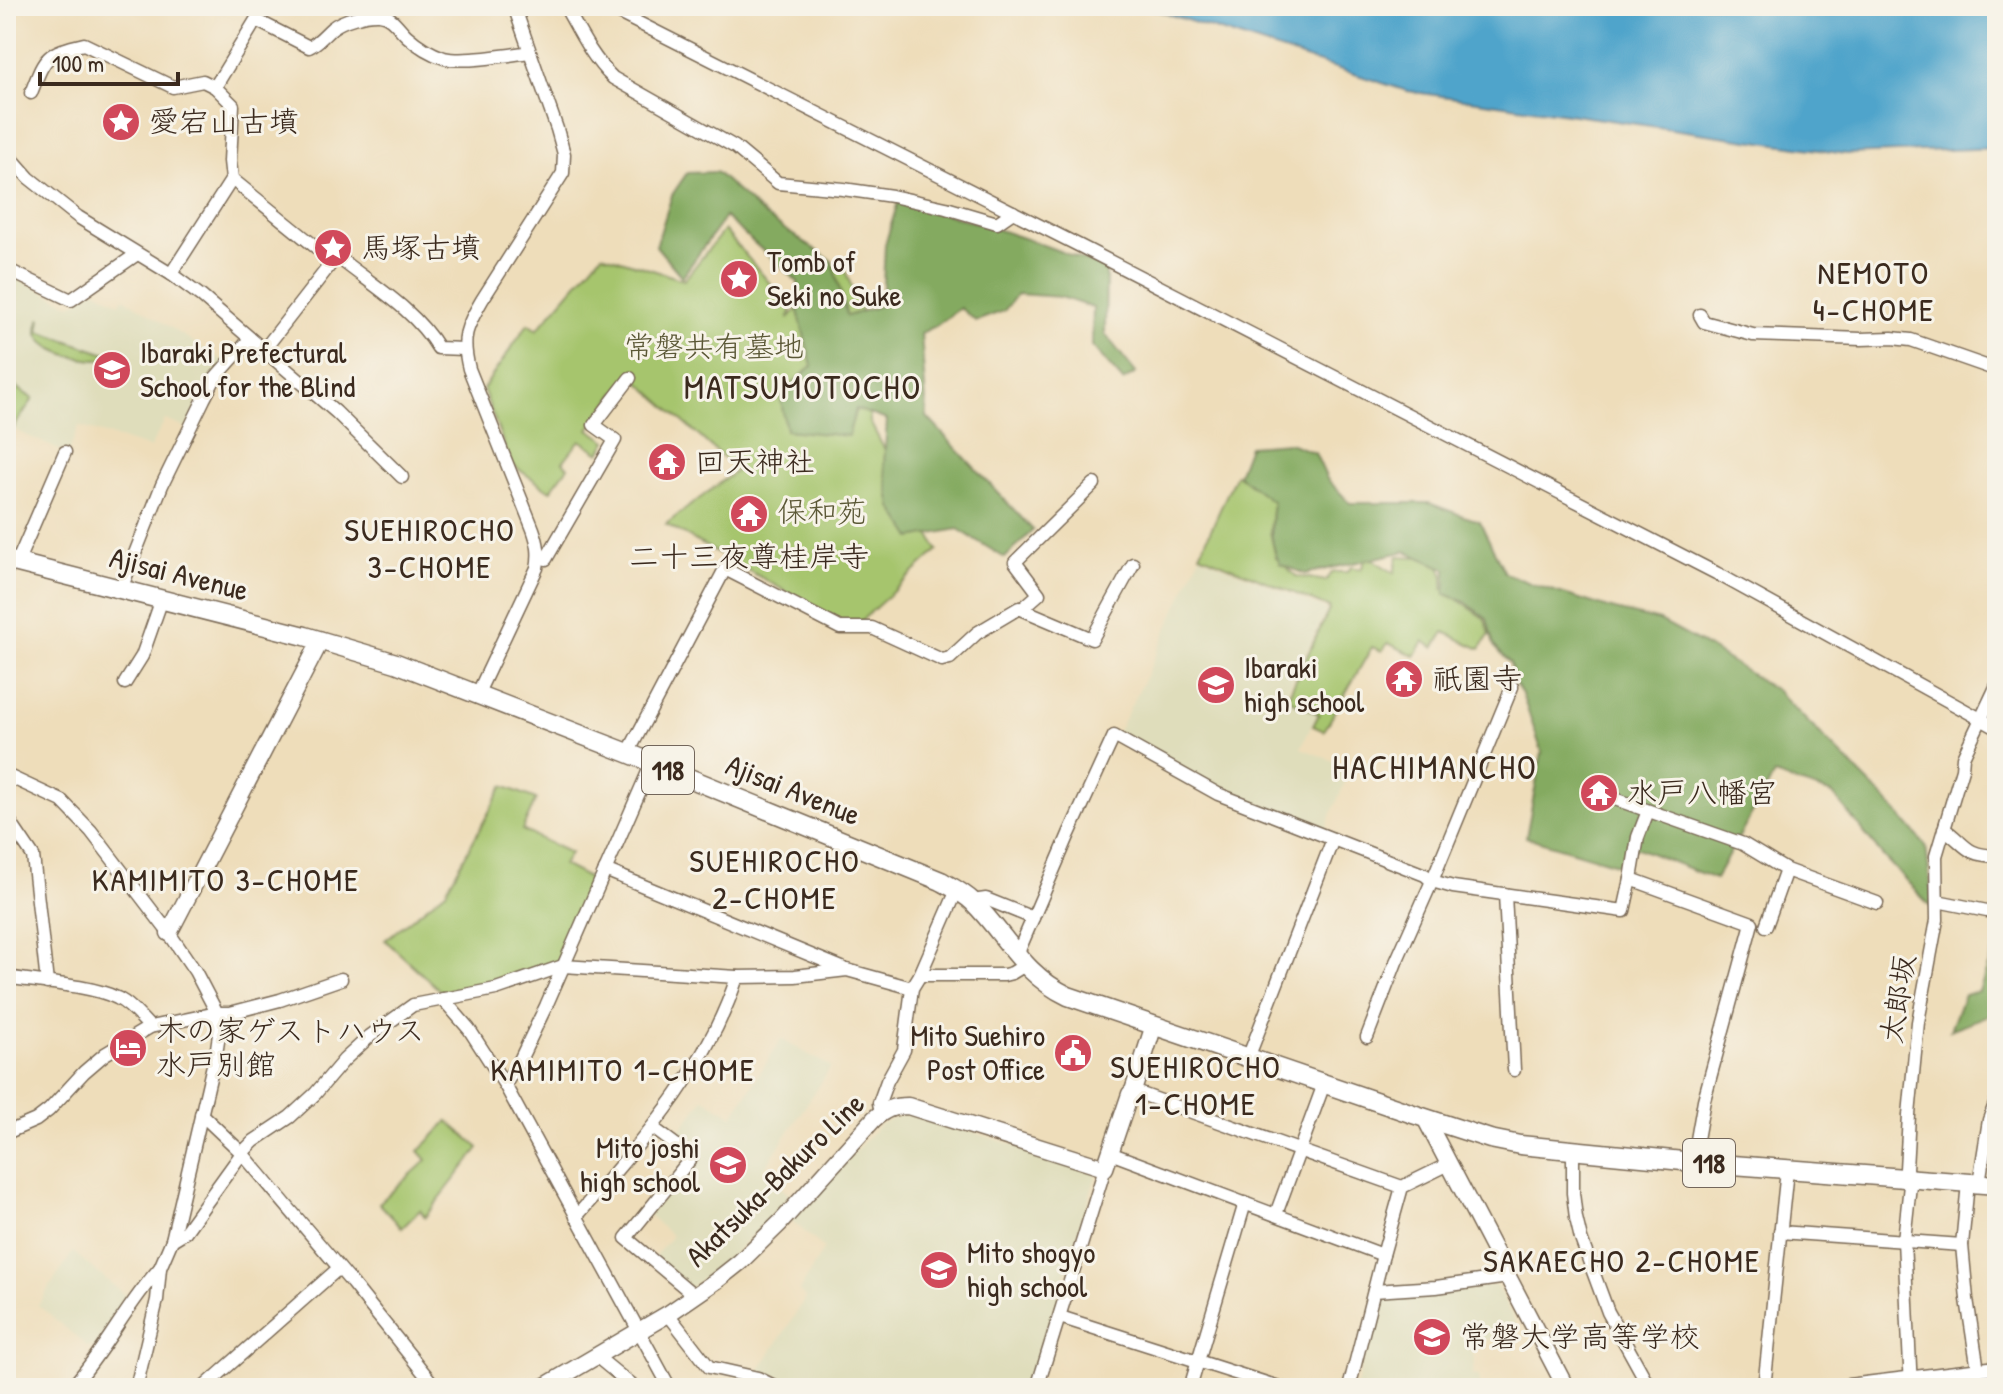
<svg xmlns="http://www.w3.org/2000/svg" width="2003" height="1394" font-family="'Patrick Hand','Klee One',sans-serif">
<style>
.built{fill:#dfddbb}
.green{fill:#a6c56d;stroke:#707846;stroke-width:2}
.forest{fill:#84aa60;stroke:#606a3f;stroke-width:2}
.water{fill:#4fa4cb;stroke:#456774;stroke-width:2}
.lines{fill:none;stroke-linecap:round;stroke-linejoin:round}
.minor-casing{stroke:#7a6955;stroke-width:15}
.major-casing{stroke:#7a6955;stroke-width:19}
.highway-casing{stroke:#7a6955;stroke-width:21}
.minor{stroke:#fff;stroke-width:12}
.major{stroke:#fff;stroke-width:16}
.highway{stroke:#fff;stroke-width:18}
.labels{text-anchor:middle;stroke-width:6;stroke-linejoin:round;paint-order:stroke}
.shield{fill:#f7f3e8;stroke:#73665b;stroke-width:2}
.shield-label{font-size:28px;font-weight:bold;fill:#3b2a1e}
.poi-label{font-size:30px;fill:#3b2a1e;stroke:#f7f3e8;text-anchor:start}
.park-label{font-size:30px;fill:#5b5836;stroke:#f7f3e8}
.street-label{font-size:30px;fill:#3b2a1e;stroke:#f7f3e8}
.neighbourhood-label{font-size:32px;letter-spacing:2px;fill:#3b2a1e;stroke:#f7f3e8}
.quarter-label{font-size:34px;letter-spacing:2px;fill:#3b2a1e;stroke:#f7f3e8}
</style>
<rect width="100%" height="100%" fill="#f7f3e8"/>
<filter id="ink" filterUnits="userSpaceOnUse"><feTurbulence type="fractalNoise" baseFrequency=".0125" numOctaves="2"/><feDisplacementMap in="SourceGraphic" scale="16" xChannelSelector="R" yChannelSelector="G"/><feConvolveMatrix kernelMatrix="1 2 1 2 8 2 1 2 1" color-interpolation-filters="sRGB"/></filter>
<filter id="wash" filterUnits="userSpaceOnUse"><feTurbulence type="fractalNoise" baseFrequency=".006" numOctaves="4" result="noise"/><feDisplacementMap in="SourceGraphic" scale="32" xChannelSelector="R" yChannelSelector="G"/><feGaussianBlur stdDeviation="1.8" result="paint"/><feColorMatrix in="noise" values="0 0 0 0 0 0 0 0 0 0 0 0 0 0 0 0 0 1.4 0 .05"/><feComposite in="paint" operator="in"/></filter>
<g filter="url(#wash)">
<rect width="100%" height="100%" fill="#eeddba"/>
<g class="built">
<polygon points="6,273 71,305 95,289 119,303 124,298 225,362 186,428 165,420 150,448 79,426 68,454 6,426"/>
<polygon points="1200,556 1327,610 1284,698 1317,714 1301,748 1351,768 1323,834 1219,791 1117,733 1148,672"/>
<polygon points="781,1039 831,1067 762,1172 790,1195 756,1232 726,1261 690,1288 653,1258 672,1236 648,1215 696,1158 673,1140 704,1098 733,1116"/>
<polygon points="903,1115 931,1118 1097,1173 1030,1388 785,1388 757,1374 806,1298 799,1291 824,1248 791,1220 880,1124"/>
<polygon points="73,1252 126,1296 95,1347 87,1346 38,1305"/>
<polygon points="1496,1285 1520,1331 1470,1344 1474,1358 1473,1375 1479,1375 1479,1388 1356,1388 1379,1297"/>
</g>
<g class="green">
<polygon points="724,230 792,309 788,319 841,260 864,318 870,422 938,550 861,621 842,623 666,524 737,470 630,374 589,429 607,441 600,453 580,440 563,462 568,467 550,491 511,464 483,389 528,324 537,330 602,254 684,280"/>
<path d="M41,318L39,331L115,357C109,358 102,360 96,360C75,359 23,347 41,318Z"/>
<polygon points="6,380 33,399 13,428 6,424"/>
<polygon points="1236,474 1273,500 1270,532 1276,558 1296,576 1326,581 1332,572 1348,572 1351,567 1361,569 1367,556 1394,573 1398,556 1416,557 1416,552 1434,551 1443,574 1443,589 1484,618 1490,634 1480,649 1444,632 1434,648 1424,641 1415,656 1388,643 1382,651 1372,647 1324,731 1313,726 1319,714 1287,698 1330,608 1200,554"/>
<polygon points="503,786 536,799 522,830 570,853 563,865 596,882 558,963 512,981 445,995 385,940 446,891"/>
<polygon points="448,1121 479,1148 425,1217 420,1210 402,1228 379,1203 427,1160 419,1151"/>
</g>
<g class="forest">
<path d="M716,172L765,216L832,261L847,316L882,305L885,245L898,202C969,218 1039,242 1106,269L1105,334L1136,373L1123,381L1092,346L1093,308L1061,297L1017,294L1004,311L976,321L960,308L936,326L921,333L927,417L1033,530L1005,558L958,529L912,538L892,507L884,464L887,420L856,409L848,436L786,430L780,395L812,366L798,311V282L725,217L682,277L656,246L672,195L687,173Z"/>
<path d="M1289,443L1315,453L1327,479L1350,503H1429L1480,522L1505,573L1535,585L1615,610L1660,621L1708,647L1777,691L1889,803L1926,846L1933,909L1882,855L1833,794L1774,775L1715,879L1635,847L1620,865L1526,837L1542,752L1522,694L1514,682L1510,663L1494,646L1487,619L1465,602L1445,594L1446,569L1406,551L1305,574L1280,564C1270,544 1270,524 1273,502L1238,475L1249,446Z"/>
<polygon points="1997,942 1997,1012 1950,1030 1964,995 1979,991"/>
</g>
<polygon class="water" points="1143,6 1997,6 1997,148 1846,154 1407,91"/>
</g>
<g filter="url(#ink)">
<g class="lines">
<defs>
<g id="minor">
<path d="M565,6C579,31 592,58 613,78L735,147L778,183L843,189L892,196L946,208L997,223L1013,212"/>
<polyline points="605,6 1080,246 1716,573 1997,728"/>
<path d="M215,87L256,20L309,47C318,43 324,35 332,28C342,20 366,13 379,14C392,15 399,29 407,36C417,45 432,54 444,58C463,63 510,55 530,52"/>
<path d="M31,93C45,57 45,53 84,44L173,87L203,81L215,87L233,105L230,161L232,179"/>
<polyline points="6,152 29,178 78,217 171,274 201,296 336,412 402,477"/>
<polyline points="6,269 71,300 137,254"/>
<path d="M171,274L232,179L333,261L340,259C374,286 415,310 438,348L464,349"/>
<polyline points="1700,315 1704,322 1753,335 1861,339 1892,338 1911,340 1997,370"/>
<polyline points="263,351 333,261"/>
<polyline points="546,559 615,440 594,425 630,378"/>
<polyline points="17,563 65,452"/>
<polyline points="121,589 162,485 204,399 215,378 250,339"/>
<polyline points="1022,609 1039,594 1015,562 1094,484"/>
<polyline points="125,683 142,656 162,599"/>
<path d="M477,695L537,568C540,553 538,543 533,529L469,369C461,337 466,328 482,300L563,173L564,154L557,129L514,6"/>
<polyline points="628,753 725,569 840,628 872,628 942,660 950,658 977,633 1019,608 1092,639 1133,564"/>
<polyline points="6,775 62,801 91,831 169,933 195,971 217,1013 220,1028 217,1048 172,1240 160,1268 157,1300 136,1388"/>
<polyline points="1615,799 1743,844 1786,870 1877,903"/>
<polyline points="6,816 33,856 47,983"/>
<path d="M1944,829C1967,845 1964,855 1997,856"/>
<polyline points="605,870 842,968"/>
<polyline points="1631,879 1638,837 1648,811"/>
<polyline points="1505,894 1514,1070"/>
<polyline points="972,901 986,899 1033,918"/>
<polyline points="1937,901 1997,913"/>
<polyline points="1766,926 1786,870"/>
<polyline points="1017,955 1069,834 1114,736 1218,794 1425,875 1432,881 1453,887 1624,911 1631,879 1752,923 1704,1100 1693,1162"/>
<polyline points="920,975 1004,975 1012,973 1025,965"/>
<path d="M6,977C36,982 91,985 117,998C130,1004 140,1017 150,1027"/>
<polyline points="443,999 469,1029 505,1085 670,1388"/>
<polyline points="1367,1037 1396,962 1432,881 1512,687"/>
<polyline points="1248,1058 1333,839"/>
<polyline points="505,1085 521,1058 546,1006 652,763"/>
<polyline points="1133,1091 1402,1187"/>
<polyline points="881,1112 879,1103 887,1081 904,1050 912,988 920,975 957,890"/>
<polyline points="201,1114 242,1153 352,1283 436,1388"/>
<polyline points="653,1128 692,1157 626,1238 695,1296"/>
<polyline points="6,1133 36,1120 49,1110 84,1072 105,1054 150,1027 217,1013 230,1013 280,1000 341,979"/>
<polyline points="1573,1151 1573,1193 1576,1218 1581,1239 1608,1312 1650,1388"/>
<polyline points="1110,1153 1383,1255"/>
<polyline points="1968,1183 1962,1245 1967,1299 1978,1370"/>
<polyline points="1979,1183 1989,1120 1997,1099"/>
<polyline points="1276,1214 1324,1084"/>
<path d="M576,1217C639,1144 707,1071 737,977"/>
<polyline points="1780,1232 1962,1245"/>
<polyline points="172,1240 185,1232 242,1153 254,1141 290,1117 315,1094 344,1060 370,1036 413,1005 496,989 563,966 737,977 795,976 847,970 912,988"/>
<polyline points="1374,1291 1436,1287 1508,1277"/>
<polyline points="668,1314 709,1367 758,1378 778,1388"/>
<polyline points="1060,1317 1282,1388"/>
<polyline points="596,1356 635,1388"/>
<path d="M71,1388C105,1351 126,1305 160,1268"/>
<polyline points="203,1388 339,1268"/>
<polyline points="1037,1388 1105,1168"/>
<polyline points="1190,1388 1245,1203"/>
<polyline points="1349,1388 1383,1255 1402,1187 1449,1164"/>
<polyline points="1764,1388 1787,1170"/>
<polyline points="1824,1388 1997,1367"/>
<polyline points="1911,1388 1904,1240 1910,1185 1906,1169 1909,1115 1918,1022 1937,920 1936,856 1962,769 1963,757 1997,685"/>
</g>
<g id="major">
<polyline points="169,933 321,640"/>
<polyline points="1425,1118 1566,1388"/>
<path d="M542,1388L668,1314L716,1281L740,1262L780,1223L874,1119C885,1109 893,1106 908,1106L1105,1168L1130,1094L1133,1091L1154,1025"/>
</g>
<path id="highway" d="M6,560L305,636L396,663L628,753L941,881C952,887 964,893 973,902C1007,936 1022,974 1068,996L1413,1114L1490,1139L1520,1145L1693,1162L1997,1185"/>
</defs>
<use href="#minor" class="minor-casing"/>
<use href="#major" class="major-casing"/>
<use href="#highway" class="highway-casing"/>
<use href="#minor" class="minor"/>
<use href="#major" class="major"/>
<use href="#highway" class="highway"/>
</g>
</g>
<defs>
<symbol id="sight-disc" viewBox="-11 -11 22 22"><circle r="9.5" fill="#d1495b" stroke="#f7f3e8"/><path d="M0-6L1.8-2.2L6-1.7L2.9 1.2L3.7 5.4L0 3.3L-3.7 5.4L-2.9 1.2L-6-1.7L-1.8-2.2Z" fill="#fff"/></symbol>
<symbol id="school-disc" viewBox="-11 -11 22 22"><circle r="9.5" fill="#d1495b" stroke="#f7f3e8"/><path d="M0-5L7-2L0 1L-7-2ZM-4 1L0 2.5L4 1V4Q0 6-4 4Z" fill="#fff"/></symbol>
<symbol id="temple-disc" viewBox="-11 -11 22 22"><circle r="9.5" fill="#d1495b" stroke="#f7f3e8"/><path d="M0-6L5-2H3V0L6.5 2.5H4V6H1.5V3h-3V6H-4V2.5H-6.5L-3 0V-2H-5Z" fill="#fff"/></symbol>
<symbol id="hotel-disc" viewBox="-11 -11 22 22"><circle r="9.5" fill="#d1495b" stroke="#f7f3e8"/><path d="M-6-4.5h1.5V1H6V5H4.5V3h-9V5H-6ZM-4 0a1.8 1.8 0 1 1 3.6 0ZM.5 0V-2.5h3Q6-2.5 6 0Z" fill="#fff"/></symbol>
<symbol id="civic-disc" viewBox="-11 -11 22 22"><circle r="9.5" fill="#d1495b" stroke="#f7f3e8"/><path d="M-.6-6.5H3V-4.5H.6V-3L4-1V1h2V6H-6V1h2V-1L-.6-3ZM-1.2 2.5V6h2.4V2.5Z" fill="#fff"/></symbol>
</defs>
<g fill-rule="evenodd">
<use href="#sight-disc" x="99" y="100" width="44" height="44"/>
<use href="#sight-disc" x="311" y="226" width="44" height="44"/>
<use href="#sight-disc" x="717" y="257" width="44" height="44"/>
<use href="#school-disc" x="90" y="348" width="44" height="44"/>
<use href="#temple-disc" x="645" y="440" width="44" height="44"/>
<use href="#temple-disc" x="727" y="492" width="44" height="44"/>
<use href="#temple-disc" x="1382" y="657" width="44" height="44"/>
<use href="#school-disc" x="1194" y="663" width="44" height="44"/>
<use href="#temple-disc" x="1577" y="771" width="44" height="44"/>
<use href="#hotel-disc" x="106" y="1026" width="44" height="44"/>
<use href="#civic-disc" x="1051" y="1031" width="44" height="44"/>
<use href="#school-disc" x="706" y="1143" width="44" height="44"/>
<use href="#school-disc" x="917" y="1248" width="44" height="44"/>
<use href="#school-disc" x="1410" y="1315" width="44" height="44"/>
</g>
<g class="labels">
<g class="shield">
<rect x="642" y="746" width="52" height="48" rx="6"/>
<rect x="1683" y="1139" width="52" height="48" rx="6"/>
</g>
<g class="shield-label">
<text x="668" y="780">118</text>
<text x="1709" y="1173">118</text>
</g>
<g class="poi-label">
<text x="149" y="132">愛宕山古墳</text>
<text x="361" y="258">馬塚古墳</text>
<text x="767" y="272">Tomb of<tspan x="767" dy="34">Seki no Suke</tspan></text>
<text x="140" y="363">Ibaraki Prefectural<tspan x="140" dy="34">School for the Blind</tspan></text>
<text x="695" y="472">回天神社</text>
<text x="749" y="567" text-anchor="middle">二十三夜尊桂岸寺</text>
<text x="1244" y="678">Ibaraki<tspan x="1244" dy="34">high school</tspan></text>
<text x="1432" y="689">祇園寺</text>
<text x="1627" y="803">水戸八幡宮</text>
<text x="156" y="1041">木の家ゲストハウス<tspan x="156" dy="34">水戸別館</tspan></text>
<text x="1045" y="1046" text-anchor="end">Mito Suehiro<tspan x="1045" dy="34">Post Office</tspan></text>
<text x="700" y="1158" text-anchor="end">Mito joshi<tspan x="700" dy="34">high school</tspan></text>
<text x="967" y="1263">Mito shogyo<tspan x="967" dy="34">high school</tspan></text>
<text x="1460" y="1347">常磐大学高等学校</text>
</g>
<g class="park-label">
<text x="714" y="357">常磐共有墓地</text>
<text x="822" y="522">保和苑</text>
</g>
<g class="street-label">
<text transform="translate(179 574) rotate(14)" y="10">Ajisai Avenue</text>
<text transform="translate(793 790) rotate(22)" y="10">Ajisai Avenue</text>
<text transform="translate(1898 999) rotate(-81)" y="10">太郎坂</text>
<text transform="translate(775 1180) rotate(-44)" y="10">Akatsuka-Bakuro Line</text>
</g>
<g class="neighbourhood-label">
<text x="1874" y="284">NEMOTO<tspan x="1874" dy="37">4-CHOME</tspan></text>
<text x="430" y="541">SUEHIROCHO<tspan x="430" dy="37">3-CHOME</tspan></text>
<text x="775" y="872">SUEHIROCHO<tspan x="775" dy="37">2-CHOME</tspan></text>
<text x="226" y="891">KAMIMITO 3-CHOME</text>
<text x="1196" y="1078">SUEHIROCHO<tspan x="1196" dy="37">1-CHOME</tspan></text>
<text x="623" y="1081">KAMIMITO 1-CHOME</text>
<text x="1622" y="1272">SAKAECHO 2-CHOME</text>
</g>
<g class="quarter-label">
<text x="803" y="399">MATSUMOTOCHO</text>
<text x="1435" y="779">HACHIMANCHO</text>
</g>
</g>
<rect width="2003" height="1394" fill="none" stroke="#f7f3e8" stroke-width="32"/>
<path d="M40 72v12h138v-12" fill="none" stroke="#3b2a1e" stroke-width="4"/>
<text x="52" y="72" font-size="24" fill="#3b2a1e" stroke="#f7f3e8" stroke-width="6" paint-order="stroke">100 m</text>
</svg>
